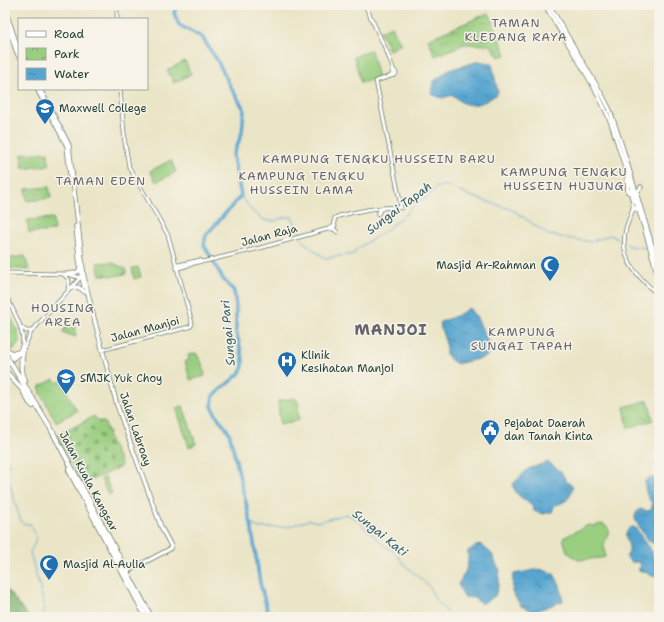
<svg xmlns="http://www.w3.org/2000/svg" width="664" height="622" font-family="'Shantell Sans',sans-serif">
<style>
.grass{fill:#99ce7f;stroke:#5c865a}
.forest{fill:url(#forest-firs);stroke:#4c7751}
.cemetery{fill:url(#cemetery-stones);stroke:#5c865a}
.park{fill:url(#park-crowns);stroke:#5c865a}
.water{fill:url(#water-ripples);stroke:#3a7182}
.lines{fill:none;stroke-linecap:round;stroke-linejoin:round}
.stream{stroke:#56a5d0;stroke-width:1}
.river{stroke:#56a5d0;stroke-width:3.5}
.secondary-casing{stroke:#667867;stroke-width:4.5}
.primary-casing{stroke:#667867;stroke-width:5}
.highway-casing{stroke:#667867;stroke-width:6}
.secondary{stroke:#fff;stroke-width:3}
.primary{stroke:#fff;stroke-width:3.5}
.highway{stroke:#fff;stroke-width:4.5}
.highway-bridge-casing{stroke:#667867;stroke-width:6;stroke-linecap:butt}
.highway-bridge{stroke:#fff;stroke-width:4.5}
.labels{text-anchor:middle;stroke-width:3;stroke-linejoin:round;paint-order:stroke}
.poi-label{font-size:11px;fill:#1f3d34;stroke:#f7f3e8;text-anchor:start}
.street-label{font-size:11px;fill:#1f3d34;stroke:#f7f3e8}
.neighbourhood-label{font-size:12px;letter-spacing:1px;fill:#64656c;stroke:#f7f3e8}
.water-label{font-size:12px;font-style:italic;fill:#305c63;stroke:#f7f3e8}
.district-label{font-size:15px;font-weight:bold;letter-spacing:1px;fill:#64656c;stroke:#f7f3e8}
</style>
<defs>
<pattern id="forest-firs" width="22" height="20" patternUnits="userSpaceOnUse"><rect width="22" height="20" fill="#7ab16e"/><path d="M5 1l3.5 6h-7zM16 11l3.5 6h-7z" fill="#63915b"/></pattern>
<pattern id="cemetery-stones" width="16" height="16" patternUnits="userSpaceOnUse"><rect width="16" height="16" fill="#99ce7f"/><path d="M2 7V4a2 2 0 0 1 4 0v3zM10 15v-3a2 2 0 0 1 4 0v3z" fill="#7ca869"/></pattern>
<pattern id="park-crowns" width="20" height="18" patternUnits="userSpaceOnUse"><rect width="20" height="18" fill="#99ce7f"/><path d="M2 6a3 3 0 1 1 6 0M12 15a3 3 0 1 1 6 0" fill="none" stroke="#7ca869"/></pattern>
<pattern id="water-ripples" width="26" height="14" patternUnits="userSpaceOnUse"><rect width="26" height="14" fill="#56a5d0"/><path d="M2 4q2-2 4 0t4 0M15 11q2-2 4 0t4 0" fill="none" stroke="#4788aa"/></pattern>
</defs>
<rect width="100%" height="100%" fill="#f7f3e8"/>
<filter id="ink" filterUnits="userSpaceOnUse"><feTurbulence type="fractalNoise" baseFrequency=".025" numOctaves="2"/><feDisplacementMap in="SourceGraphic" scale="8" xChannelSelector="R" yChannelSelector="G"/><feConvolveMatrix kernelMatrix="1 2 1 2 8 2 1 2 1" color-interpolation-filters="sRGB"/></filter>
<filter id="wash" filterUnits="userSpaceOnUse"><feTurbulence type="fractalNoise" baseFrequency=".012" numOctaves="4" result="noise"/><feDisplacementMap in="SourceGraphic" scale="16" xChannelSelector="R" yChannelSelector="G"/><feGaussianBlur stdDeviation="0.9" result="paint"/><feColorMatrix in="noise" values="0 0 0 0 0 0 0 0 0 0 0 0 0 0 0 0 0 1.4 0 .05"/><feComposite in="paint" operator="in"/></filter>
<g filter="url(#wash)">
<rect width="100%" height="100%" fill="#ebe5c7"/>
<g class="grass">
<polygon points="371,50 378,78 361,83 354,57"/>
<polygon points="48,152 49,165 23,169 22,154"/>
<polygon points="171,160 176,172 156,182 150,171"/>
<polygon points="25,256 29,270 9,268 5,269 5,259"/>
<polygon points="138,267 141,277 134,279 132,268"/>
<polygon points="5,304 18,332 19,342 13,350 5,341"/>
<polygon points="196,353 203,365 205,376 190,380 185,361 189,360 188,355"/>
<polygon points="54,379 56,383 61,381 77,411 56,422 40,392 41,391 39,387"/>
<polygon points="295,398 296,401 298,401 299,406 298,407 299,420 280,424 278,401"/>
<path d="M601,524C616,527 604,539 604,546C604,549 605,553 605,557L601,558L578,560L567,552L563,538L588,525L593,526Z"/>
</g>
<polygon class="forest" points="5,587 28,616 28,617 5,617"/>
<polygon class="cemetery" points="94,416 98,421 104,422 109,433 108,436 121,464 119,468 82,484 57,438 57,436"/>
<g class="park">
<polygon points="489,13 506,55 499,57 490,45 465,44 435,56 428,39"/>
<polygon points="392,26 401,45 389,50 380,31"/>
<polygon points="185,61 191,74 174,83 167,70"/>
<polygon points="49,187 51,198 27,201 26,189"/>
<polygon points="53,218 54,231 29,233 27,220"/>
<polygon points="111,262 126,269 126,274 114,276 100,275 97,263"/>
<polygon points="72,320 74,323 76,337 62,332"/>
<polygon points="648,400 653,420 628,428 624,407"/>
<polygon points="183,406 196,444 189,447 176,408"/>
<polygon points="105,477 112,493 108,495 101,479"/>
</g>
<g class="water">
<path d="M479,61L492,64L498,93C488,101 474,109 461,102C458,100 456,97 453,95L442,98L431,94L433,82L449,70Z"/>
<path d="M469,308L477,318L489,344V352L486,357L457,364L452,361L446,354V344L441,329L440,322C451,318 460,315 469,308Z"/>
<path d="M548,462L561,472L567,482L573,486C570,498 568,502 555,505L552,512L543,514L534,511L532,506L517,494L512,485L528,469Z"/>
<path d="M650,477L659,478V545C646,544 641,529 635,520C635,514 636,512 640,509L648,511L652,509V503C646,495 645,491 645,481L647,479Z"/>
<path d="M631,527H633L636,528L640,535L650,548L654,560L659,564V574L656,576H652L645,572L638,570V569L641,566L640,563L638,562H631L626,557C628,554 630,551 629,548C628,539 621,534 631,527Z"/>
<path d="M480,544L492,554L496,564L500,570L498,586L495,596L482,604L474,598L464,597L458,584C466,572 469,566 468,551Z"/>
<polygon points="540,569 554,574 560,585 563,601 533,612 521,606 512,592 513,576 514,574"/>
</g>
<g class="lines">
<g class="stream">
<polyline points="241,196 252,211 263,220 274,221 286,217 292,217 301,235"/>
<polyline points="302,238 306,244 325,258 354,254 356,249 378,236 406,214 419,200 427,198 435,188 444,185 470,196 513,210 549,235 591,242 610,235 623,242"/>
<polyline points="626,244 629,246 648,248"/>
<polyline points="654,249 659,249"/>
<polyline points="5,388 7,396 5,402"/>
<path d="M5,458L8,462L9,465L6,467V471L21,522L24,524H30C38,537 37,539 30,552L44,604V609L41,617"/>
<polyline points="251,524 259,528 287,527 309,520 318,522 347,514 357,520 386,547 393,551 408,568 430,587 436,601 452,617"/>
</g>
<polyline class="river" points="177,5 174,13 179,25 202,37 217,60 230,86 244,109 242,133 233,156 241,196 206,235 204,245 223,279 234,291 236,307 236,331 243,359 243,367 239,374 213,396 212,406 216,415 229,432 251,524 260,583 269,617"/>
</g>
</g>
<g filter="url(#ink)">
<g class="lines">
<defs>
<g id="secondary">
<polyline points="117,5 117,19"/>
<polyline points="365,5 387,52 394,71"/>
<circle cx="394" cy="73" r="2"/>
<path d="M633,189L630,191C631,196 633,201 633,207C632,214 628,221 626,228C618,260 638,276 659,296"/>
<polyline points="378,214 380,210 383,208"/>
<polyline points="330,229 334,229 337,232"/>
<path d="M177,267L179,268L198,262L206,261L260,248L328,229L335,226L334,221L335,218L339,216C359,211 379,206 401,208L400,201L376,81L394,75"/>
<polyline points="177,267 178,265 200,260"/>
<polyline points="5,273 68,274 81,278"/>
<path d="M64,275C70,278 70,283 68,289"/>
<path d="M5,294C11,307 30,337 20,350C16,354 10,357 5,361"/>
<polyline points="21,327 26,331 32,331"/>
<polyline points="102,350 189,327 191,326 192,323 168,235 129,167 125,143 120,89"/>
<path d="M5,364C11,360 20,355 23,349C27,343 28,337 32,331L79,279L82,274"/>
</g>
<g id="primary">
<path d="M545,5C567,44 595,83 611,123L644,227L659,279"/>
<polyline points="549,5 604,98 610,110 622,146 659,268"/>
<polyline points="5,9 19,51"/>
<polyline points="5,18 16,50 19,57"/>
<polyline points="37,89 67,146 71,184"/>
<polyline points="40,89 69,145 84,277 95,322 117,405 125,428 162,529 171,546 170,549 126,572"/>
<polyline points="627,177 628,192"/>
<polyline points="637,195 638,191 641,187"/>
<polyline points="632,211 635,208 638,210"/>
<polyline points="76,226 80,268 84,287"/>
<path d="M68,274C73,273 78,274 80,268"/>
<polyline points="71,288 78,287 85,292"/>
</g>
<g id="highway">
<polyline points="5,348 11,353 17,353"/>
<path d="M23,350C21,360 20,371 25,381"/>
<polyline points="12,365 23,383 50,427 151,617"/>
<polyline points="5,371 22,389 30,403 33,406"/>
<polyline points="69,470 146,617"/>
</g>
</defs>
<use href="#secondary" class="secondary-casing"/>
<use href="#primary" class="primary-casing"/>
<use href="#highway" class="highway-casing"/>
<use href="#secondary" class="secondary"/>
<use href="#primary" class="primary"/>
<use href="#highway" class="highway"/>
<defs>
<polyline id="highway-bridge" points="5,356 12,365"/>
</defs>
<use href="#highway-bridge" class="highway-bridge-casing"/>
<use href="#highway-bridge" class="highway-bridge"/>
</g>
</g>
<defs>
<symbol id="university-pin" viewBox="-11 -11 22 30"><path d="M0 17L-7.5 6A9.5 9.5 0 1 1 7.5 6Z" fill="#1f6fb2" stroke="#f7f3e8"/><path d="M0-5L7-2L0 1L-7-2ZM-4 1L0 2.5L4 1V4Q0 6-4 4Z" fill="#fff"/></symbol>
<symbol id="mosque-pin" viewBox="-11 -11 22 30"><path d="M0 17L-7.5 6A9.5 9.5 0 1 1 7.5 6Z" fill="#1f6fb2" stroke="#f7f3e8"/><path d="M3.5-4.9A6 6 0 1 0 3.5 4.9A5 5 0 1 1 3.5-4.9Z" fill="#fff"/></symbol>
<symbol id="hospital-pin" viewBox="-11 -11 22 30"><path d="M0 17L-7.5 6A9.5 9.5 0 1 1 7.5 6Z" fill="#1f6fb2" stroke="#f7f3e8"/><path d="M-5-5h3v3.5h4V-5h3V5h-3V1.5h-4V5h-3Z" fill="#fff"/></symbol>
<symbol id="school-pin" viewBox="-11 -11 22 30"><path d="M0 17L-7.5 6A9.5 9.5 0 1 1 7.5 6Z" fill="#1f6fb2" stroke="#f7f3e8"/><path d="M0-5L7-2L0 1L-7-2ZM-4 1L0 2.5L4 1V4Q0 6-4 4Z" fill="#fff"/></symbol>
<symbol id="civic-pin" viewBox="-11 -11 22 30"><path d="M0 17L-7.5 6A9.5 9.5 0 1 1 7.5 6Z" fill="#1f6fb2" stroke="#f7f3e8"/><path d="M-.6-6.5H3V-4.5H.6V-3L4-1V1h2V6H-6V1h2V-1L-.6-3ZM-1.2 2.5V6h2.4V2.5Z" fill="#fff"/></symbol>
</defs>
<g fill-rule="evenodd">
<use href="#university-pin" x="34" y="97" width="22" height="30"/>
<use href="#mosque-pin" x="539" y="254" width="22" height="30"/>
<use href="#hospital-pin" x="276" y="350" width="22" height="30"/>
<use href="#school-pin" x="55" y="367" width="22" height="30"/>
<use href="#civic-pin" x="479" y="418" width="22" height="30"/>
<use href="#mosque-pin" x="38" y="553" width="22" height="30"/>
</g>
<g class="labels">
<g class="poi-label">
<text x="59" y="112">Maxwell College</text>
<text x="536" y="269" text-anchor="end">Masjid Ar-Rahman</text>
<text x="301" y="359">Klinik<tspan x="301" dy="13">Kesihatan Manjoi</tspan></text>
<text x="80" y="382">SMJK Yuk Choy</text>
<text x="504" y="427">Pejabat Daerah<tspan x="504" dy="13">dan Tanah Kinta</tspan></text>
<text x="63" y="568">Masjid Al-Aulia</text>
</g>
<g class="street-label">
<text transform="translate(269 235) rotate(-15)" y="4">Jalan Raja</text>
<text transform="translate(145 329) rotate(-15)" y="4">Jalan Manjoi</text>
<text transform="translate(136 429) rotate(71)" y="4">Jalan Labroay</text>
<text transform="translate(89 481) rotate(62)" y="4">Jalan Kuala Kangsar</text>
</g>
<g class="neighbourhood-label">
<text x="516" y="27">TAMAN<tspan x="516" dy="14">KLEDANG RAYA</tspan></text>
<text x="379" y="163">KAMPUNG TENGKU HUSSEIN BARU</text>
<text x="564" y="176">KAMPUNG TENGKU<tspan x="564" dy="14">HUSSEIN HUJUNG</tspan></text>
<text x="302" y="180">KAMPUNG TENGKU<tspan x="302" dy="14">HUSSEIN LAMA</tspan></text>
<text x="101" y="185">TAMAN EDEN</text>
<text x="63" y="312">HOUSING<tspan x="63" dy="14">AREA</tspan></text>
<text x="522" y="336">KAMPUNG<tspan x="522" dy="14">SUNGAI TAPAH</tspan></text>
</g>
<g class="water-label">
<text transform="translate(399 208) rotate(-37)" y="4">Sungai Tapah</text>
<text transform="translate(228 333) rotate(-95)" y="4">Sungai Pari</text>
<text transform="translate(380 533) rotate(39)" y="4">Sungai Kati</text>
</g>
<g class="district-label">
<text x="391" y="335">MANJOI</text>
</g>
</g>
<rect width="664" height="622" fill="none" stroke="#f7f3e8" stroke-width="20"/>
<rect x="18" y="18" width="130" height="72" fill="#f7f3e8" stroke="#a1aaa0"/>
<rect x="26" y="31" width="20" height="6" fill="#ffffff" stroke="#a1aaa0"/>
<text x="54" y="38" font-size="12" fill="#1f3d34">Road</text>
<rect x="26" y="48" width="20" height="12" fill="url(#park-crowns)" stroke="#a1aaa0"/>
<text x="54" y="58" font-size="12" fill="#1f3d34">Park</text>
<rect x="26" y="68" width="20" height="12" fill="url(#water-ripples)" stroke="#a1aaa0"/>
<text x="54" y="78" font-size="12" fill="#1f3d34">Water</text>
</svg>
